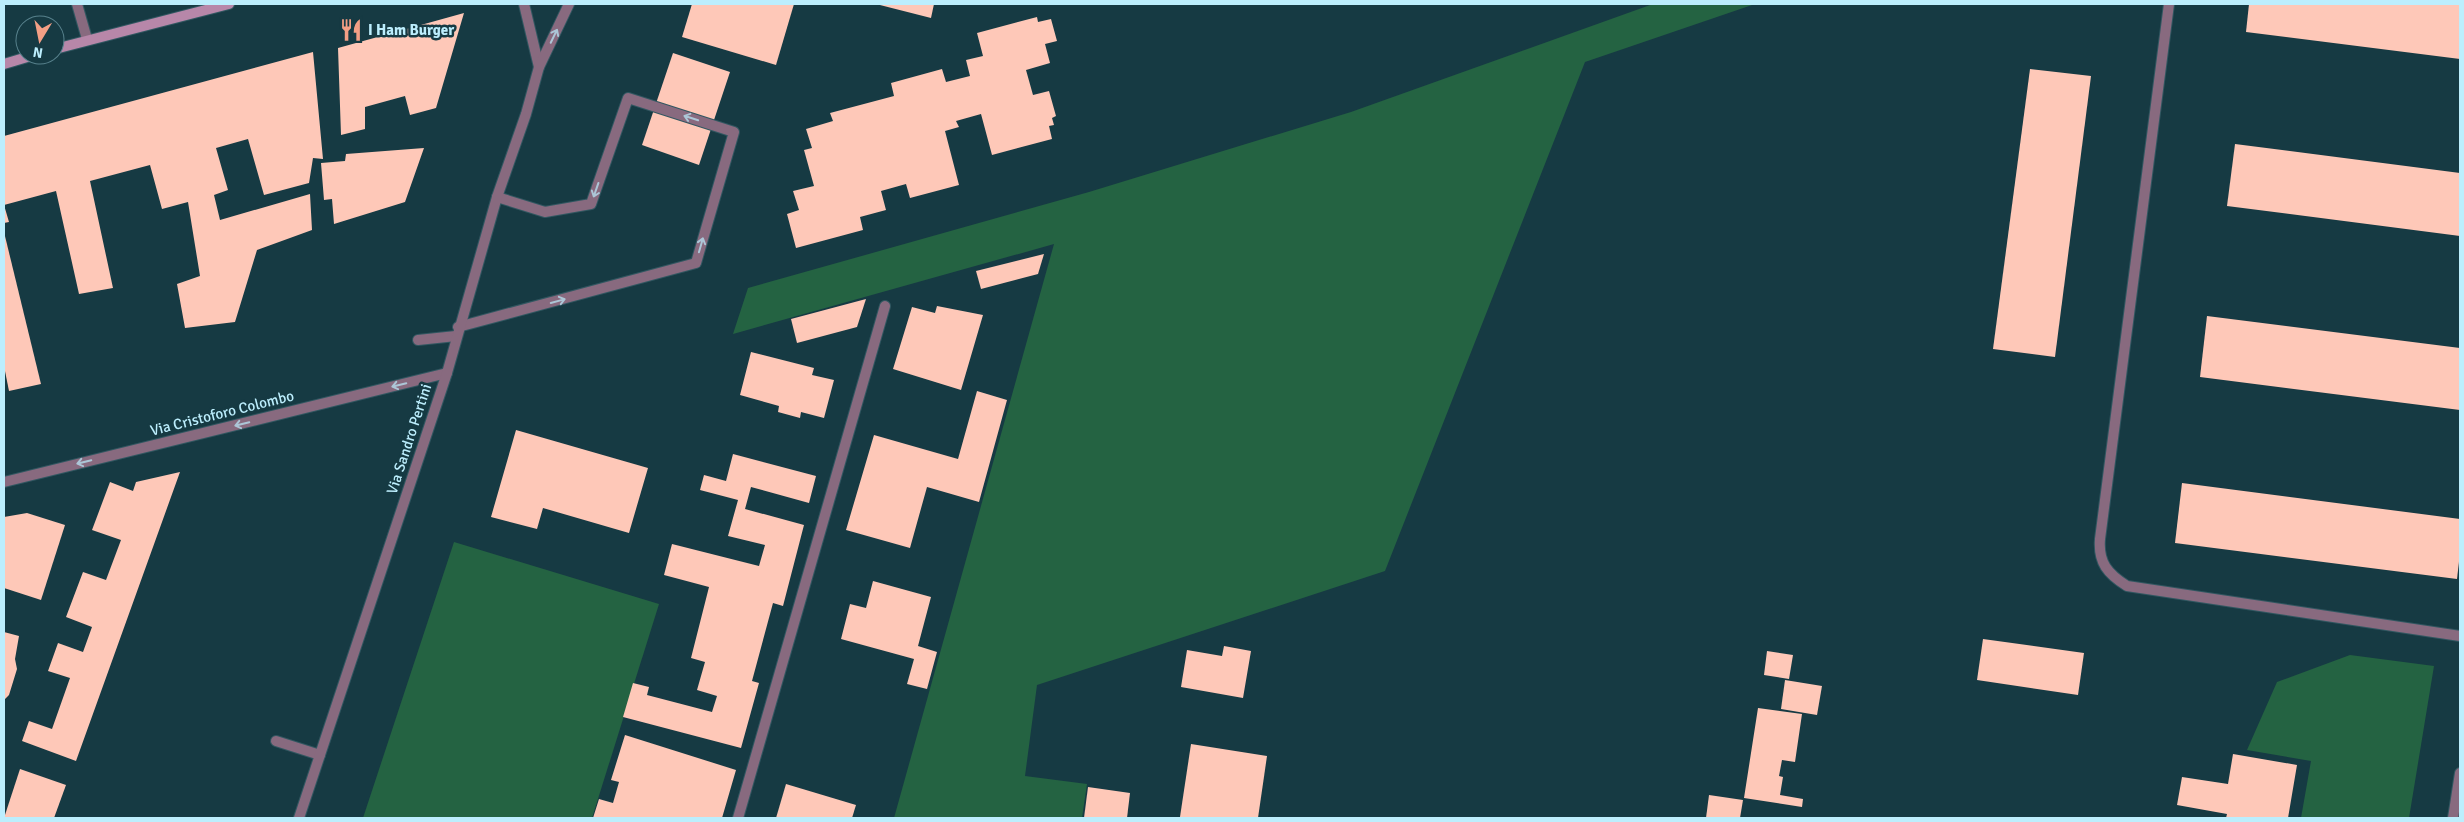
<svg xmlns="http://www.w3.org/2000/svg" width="2464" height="822" font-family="Signika,sans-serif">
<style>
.green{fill:#246342}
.building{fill:#fec8b8}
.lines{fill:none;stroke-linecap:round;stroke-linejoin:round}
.lane-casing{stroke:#315761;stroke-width:12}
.street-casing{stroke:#315761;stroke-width:12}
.secondary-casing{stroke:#315761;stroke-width:12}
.lane{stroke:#886a7f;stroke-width:10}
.street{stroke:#886a7f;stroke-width:10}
.secondary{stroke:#b787a9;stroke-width:10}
.oneway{stroke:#acc6d7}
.labels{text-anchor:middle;stroke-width:5;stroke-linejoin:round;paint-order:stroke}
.poi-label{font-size:15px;font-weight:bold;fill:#bceefd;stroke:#163a43;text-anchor:start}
.street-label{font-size:15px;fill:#bceefd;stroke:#163a43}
</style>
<rect width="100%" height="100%" fill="#163a43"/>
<g class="green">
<polygon points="1653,4 1755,4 1585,62 1385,571 1037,685 1025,776 1087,784 1082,818 894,818 1054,244 733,334 748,288 1089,192 1351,112"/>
<polygon points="454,542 659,604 592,818 363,818"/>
<polygon points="2350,655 2434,666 2409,818 2301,818 2311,761 2247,750 2277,682"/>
</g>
<g class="building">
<polygon points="692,4 794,4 776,65 682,37"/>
<polygon points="876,4 934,4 931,18"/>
<polygon points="2249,4 2460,4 2460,59 2246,32"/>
<polygon points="464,13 436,108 410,115 405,96 365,107 365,129 341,135 338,48"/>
<polygon points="1037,17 1038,22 1051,19 1057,41 1045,44 1050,63 1026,70 1033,95 1049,91 1056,116 1052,118 1054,125 1049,126 1052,139 992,155 981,114 956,121 959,127 945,131 959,185 910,198 906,184 881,191 886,210 860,217 863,230 796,248 787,214 799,210 793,191 814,186 804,150 812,148 806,129 833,121 830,113 894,96 891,83 942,69 946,82 970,76 966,60 983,56 977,33"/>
<polygon points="313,52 323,159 313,158 309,183 264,195 248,139 216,148 228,190 214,195 220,220 310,194 312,230 257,250 235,322 185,328 177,284 200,276 188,202 162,209 150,165 90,181 113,288 79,294 56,191 4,205 9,222 4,223 4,136"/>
<polygon points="673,53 730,72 699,165 642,145"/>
<polygon points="2030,69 2091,76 2055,357 1993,349"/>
<polygon points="2235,144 2460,173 2460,236 2227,206"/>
<polygon points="424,148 405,202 334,224 332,199 324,200 321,163 345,161 346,154"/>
<polygon points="4,232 41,384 9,391 4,366"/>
<polygon points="1044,254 1038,274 981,289 976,271"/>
<polygon points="866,299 857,327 797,343 791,319"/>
<polygon points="937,306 983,315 961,390 893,369 912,307 935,313"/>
<polygon points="2207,316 2460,348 2460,410 2200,377"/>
<polygon points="751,352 814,368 812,375 834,380 824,418 801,412 800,418 778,412 779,406 740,395"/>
<polygon points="977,391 1007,400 979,502 927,487 910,548 846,530 874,435 958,459"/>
<polygon points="516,430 648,468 629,533 543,508 537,529 491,517"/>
<polygon points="733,454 816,476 809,503 751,487 745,509 804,525 783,606 773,603 752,681 759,683 741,748 623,717 633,683 649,687 647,695 712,712 717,696 697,690 705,662 691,658 709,587 664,575 672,544 759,566 765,545 728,536 738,500 700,490 704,475 726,481"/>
<polygon points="180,472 76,761 22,741 29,721 52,729 70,678 48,671 58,643 83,652 92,627 66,617 83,572 106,580 121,540 92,530 110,482 133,491 136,482"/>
<polygon points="2182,483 2460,519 2460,553 2457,579 2175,543"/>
<polygon points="27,513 65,525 41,600 4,588 4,517"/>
<polygon points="873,581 931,597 918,646 937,652 927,689 907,684 914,659 841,639 850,604 866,608"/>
<polygon points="4,632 19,636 15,659 17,669 9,695 4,700"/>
<polygon points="1983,639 2084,653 2078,695 1977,680"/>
<polygon points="1224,646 1251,651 1243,698 1181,687 1187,650 1222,656"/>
<polygon points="1767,651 1793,655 1789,679 1764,675"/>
<polygon points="1785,680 1822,686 1817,715 1781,709"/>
<polygon points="1758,708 1802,714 1795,762 1782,760 1779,776 1783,777 1780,795 1803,799 1802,807 1744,798"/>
<polygon points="625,735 736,770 722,818 593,818 599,799 613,803 619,782 611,780"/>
<polygon points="1191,744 1267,756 1258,818 1180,817"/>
<polygon points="2233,754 2297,765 2288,818 2226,818 2227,814 2177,805 2182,777 2228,784"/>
<polygon points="20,769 66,785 54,818 4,818"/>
<polygon points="786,784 856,805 852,818 776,818"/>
<polygon points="1088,787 1130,793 1127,818 1084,818"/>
<polygon points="1709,795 1743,800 1740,818 1706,818"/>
</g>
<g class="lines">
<defs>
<g id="lane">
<polyline points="458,327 696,263 734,132 628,98 591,204 545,212 497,197"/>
<polyline points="418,340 456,336"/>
<polyline points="276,741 320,755"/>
</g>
<g id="street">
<polyline points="77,4 87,39"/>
<polyline points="524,4 539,67"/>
<path d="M2169,4L2100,539C2098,563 2108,574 2127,586L2460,636"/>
<polyline points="4,482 447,373"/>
<polyline points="299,818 447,373 497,197 526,114 539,67 569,4"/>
<polyline points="738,818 885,306"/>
<polyline points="2453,818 2460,773"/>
</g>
<g id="secondary">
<polyline points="55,49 229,4"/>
<polyline points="4,64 34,55"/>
</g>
</defs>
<use href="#lane" class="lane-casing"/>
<use href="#street" class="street-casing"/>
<use href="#secondary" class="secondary-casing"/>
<use href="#lane" class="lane"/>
<use href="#street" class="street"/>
<use href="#secondary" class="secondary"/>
</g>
<defs><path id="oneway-shaft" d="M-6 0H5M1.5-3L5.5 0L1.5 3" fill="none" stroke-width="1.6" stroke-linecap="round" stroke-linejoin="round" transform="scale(1.25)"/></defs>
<g class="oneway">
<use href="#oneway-shaft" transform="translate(554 36) rotate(-64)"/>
<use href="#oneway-shaft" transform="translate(691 118) rotate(-162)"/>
<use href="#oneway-shaft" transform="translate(596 190) rotate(109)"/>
<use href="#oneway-shaft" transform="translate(701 245) rotate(-74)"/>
<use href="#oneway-shaft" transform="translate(558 301) rotate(-15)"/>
<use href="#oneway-shaft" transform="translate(399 385) rotate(166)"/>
<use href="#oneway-shaft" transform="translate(242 424) rotate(166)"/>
<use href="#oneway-shaft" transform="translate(84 462) rotate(166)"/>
</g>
<defs>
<symbol id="restaurant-bare" viewBox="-9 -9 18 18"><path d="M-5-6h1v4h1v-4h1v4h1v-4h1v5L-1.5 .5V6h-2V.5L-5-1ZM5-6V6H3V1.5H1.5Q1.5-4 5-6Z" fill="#f39f85" stroke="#163a43" stroke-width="2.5" paint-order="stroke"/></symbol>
</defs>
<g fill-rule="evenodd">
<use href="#restaurant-bare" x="335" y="14" width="32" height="32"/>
</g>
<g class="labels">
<g class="poi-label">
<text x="368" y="35">I Ham Burger</text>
</g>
<g class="street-label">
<text transform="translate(222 413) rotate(-14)" y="5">Via Cristoforo Colombo</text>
<text transform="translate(409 439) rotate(-72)" y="5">Via Sandro Pertini</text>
</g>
</g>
<rect width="2464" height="822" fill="none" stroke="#bceefd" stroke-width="10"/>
<g transform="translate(40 40) rotate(190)"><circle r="24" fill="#163a43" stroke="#58828d"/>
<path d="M0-4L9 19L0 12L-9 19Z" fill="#f39f85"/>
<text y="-8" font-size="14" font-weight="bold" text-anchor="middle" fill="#bceefd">N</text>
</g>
</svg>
